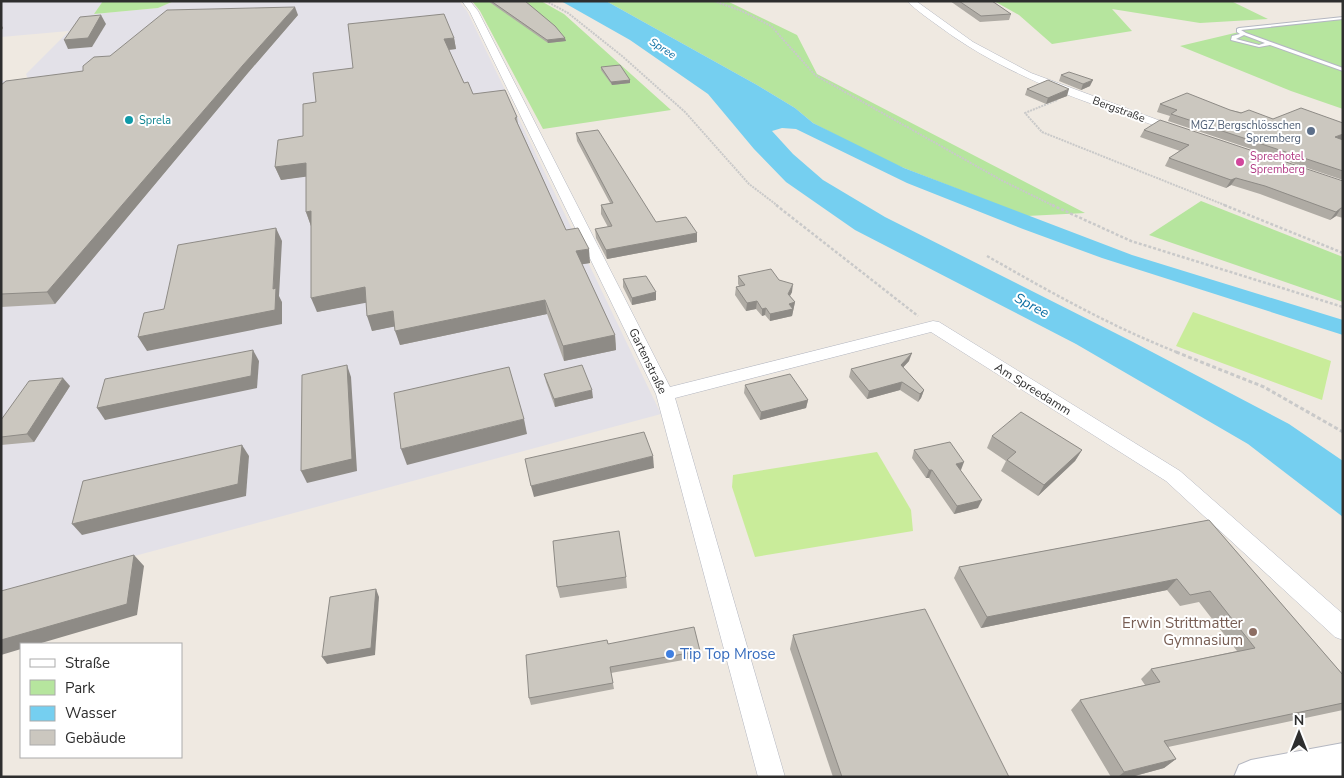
<svg xmlns="http://www.w3.org/2000/svg" width="1344" height="778" font-family="'Nunito Sans',sans-serif">
<style>
.industrial{fill:#e3e1e8}
.green{fill:#b6e59e}
.pitch{fill:#c9ec9a}
.water{fill:#75cff0}
.lines{fill:none;stroke-linecap:round;stroke-linejoin:round}
.service-casing{stroke:#b4b7c1;stroke-width:2}
.minor-casing{stroke:#b4b7c1;stroke-width:1}
.tertiary-casing{stroke:#b4b7c1;stroke-width:2}
.path-far2{stroke:#c9c9c9;stroke-width:2;stroke-dasharray:2 1;stroke-linecap:butt}
.path-far1{stroke:#c9c9c9;stroke-width:2.5;stroke-dasharray:3 2;stroke-linecap:butt}
.path{stroke:#c9c9c9;stroke-width:3;stroke-dasharray:4 2.5;stroke-linecap:butt}
.service{fill:#fff;fill-rule:evenodd}
.minor{fill:#fff;fill-rule:evenodd}
.tertiary{fill:#fff;fill-rule:evenodd}
.wall{fill:#afaba4}
.shaded-wall{fill:#8e8b86}
.building{fill:#cbc7bf;stroke:#8e8b86}
.culture-dot{fill:#0f9aa8;stroke:#fff;stroke-width:2}
.service-dot{fill:#5c6f8a;stroke:#fff;stroke-width:2}
.hotel-dot{fill:#d1479c;stroke:#fff;stroke-width:2}
.education-dot{fill:#8d6e63;stroke:#fff;stroke-width:2}
.shop-dot{fill:#3f7fe0;stroke:#fff;stroke-width:2}
.labels{text-anchor:middle;stroke-width:4;stroke-linejoin:round;paint-order:stroke}
.far-water-label{font-size:11px;font-style:italic;fill:#0d6fa3;stroke:#fff}
.far-street-label{font-size:11px;fill:#2e2e2e;stroke:#fff}
.far-culture-label{font-size:11px;fill:#0d838f;stroke:#fff;text-anchor:start}
.far-service-label{font-size:11px;fill:#4e5e75;stroke:#fff;text-anchor:end}
.far-hotel-label{font-size:11px;fill:#b23c85;stroke:#fff;text-anchor:start}
.street-label{font-size:12px;fill:#2e2e2e;stroke:#fff}
.water-label{font-size:14px;font-style:italic;fill:#0d6fa3;stroke:#fff}
.near-education-label{font-size:15px;fill:#785e54;stroke:#fff;text-anchor:end}
.near-shop-label{font-size:15px;fill:#366cbe;stroke:#fff;text-anchor:start}
</style>
<rect width="100%" height="100%" fill="#efe9e1"/>
<polygon class="industrial" points="1,1 103,1 94,14 158,8 174,1 459,1 467,11 661,414 1,592 1,81 28,79 26,74 69,31 1,37"/>
<g class="green">
<polygon points="103,1 174,1 158,8 94,14"/>
<polygon points="472,1 541,1 564,14 671,110 543,129 480,11"/>
<polygon points="606,1 727,1 797,35 817,74 1085,213 1027,216 881,159 813,123 795,108 757,85"/>
<polygon points="994,1 1231,1 1268,19 1200,23 1112,9 1132,31 1052,44 1019,15"/>
<polygon points="1343,18 1343,109 1291,91 1180,46 1239,32 1239,29 1246,27"/>
<polygon points="1201,201 1343,257 1343,302 1149,235"/>
</g>
<g class="pitch">
<polygon points="1193,312 1331,361 1322,400 1176,346"/>
<polygon points="877,452 911,510 913,531 755,557 732,487 733,475"/>
</g>
<polygon class="water" points="561,1 606,1 757,85 795,108 813,123 904,168 1132,255 1343,320 1343,335 1102,258 1023,229 907,183 796,129 782,128 772,131 793,154 823,180 885,217 1133,342 1289,424 1343,461 1343,517 1248,444 1076,344 855,230 786,182 754,149 708,94 630,40"/>
<g class="lines">
<defs>
<path id="service" d="M1343,17V19L1241,30L1246,33L1343,68V71L1270,45L1259,47L1231,40L1232,36L1240,34L1237,32V29L1239,28ZM1244,35L1265,43L1259,45L1236,39Z"/>
<g id="minor">
<polygon points="462,1 470,1 478,11 670,387 933,321 939,322 1180,471 1343,614 1343,640 1335,637 1166,481 931,332 675,398 785,777 758,777 656,394 470,12"/>
<path d="M907,1H916L973,42L1031,73L1185,130L1183,132H1175C1093,105 1010,79 940,27C929,19 917,11 907,1Z"/>
</g>
<polygon id="tertiary" points="1343,743 1343,777 1234,777 1239,765 1251,760"/>
</defs>
<use href="#service" class="service-casing"/>
<use href="#minor" class="minor-casing"/>
<use href="#tertiary" class="tertiary-casing"/>
<g class="path-far2">
<polyline points="546,1 568,13 622,56 685,112 749,184 778,206"/>
<polyline points="714,1 742,11 771,26 815,75 1001,180 1054,206"/>
<polyline points="1057,100 1025,113 1042,132 1227,206"/>
</g>
<g class="path-far1">
<polyline points="776,205 918,316"/>
<polyline points="1052,205 1131,241 1343,307"/>
<polyline points="1224,205 1343,253"/>
<path d="M987,256C1050,292 1112,327 1179,353"/>
</g>
<polyline class="path" points="1176,352 1264,387 1343,432"/>
<use href="#service" class="service"/>
<use href="#minor" class="minor"/>
<use href="#tertiary" class="tertiary"/>
</g>
<g class="wall">
<polygon points="488,1 525,1 566,41 548,43"/>
<polygon points="950,1 992,1 1011,14 1009,20 980,22"/>
<polygon points="298,15 247,74 55,304 1,307 1,85 83,71 110,56"/>
<polygon points="454,38 456,49 449,50 464,83 473,94 517,117 518,124 566,230 590,263 582,264 615,335 616,350 564,361 547,314 400,345 395,326 372,331 366,302 317,312 311,226 306,212 306,176 281,180 275,167 303,136 316,102 353,68"/>
<polygon points="601,67 630,80 630,83 612,85 601,70"/>
<polygon points="1061,75 1090,86 1081,90 1059,81"/>
<polygon points="1027,89 1067,96 1046,104 1025,95"/>
<polygon points="1160,104 1230,110 1273,119 1343,140 1343,180 1168,121 1170,116 1157,112"/>
<polygon points="1144,130 1343,181 1343,218 1336,216 1330,220 1260,194 1231,185 1226,188 1165,166 1169,158 1180,151 1140,137"/>
<polygon points="576,133 656,222 697,242 607,259 596,238 595,229 608,227 601,214 601,205 610,203 577,141"/>
<polygon points="738,276 779,280 792,292 790,296 795,302 792,316 770,321 765,315 762,316 756,309 746,311 735,295 736,287 739,286 738,284"/>
<polygon points="623,279 656,292 656,300 632,305 623,287"/>
<polygon points="909,361 903,367 924,390 921,398 918,402 900,390 867,399 849,377 851,369"/>
<polygon points="544,374 593,398 555,407 546,382"/>
<polygon points="745,385 808,400 806,408 760,420 744,393"/>
<polygon points="70,386 34,442 1,445 1,420"/>
<polygon points="992,436 1082,450 1075,461 1038,496 1001,471 1006,461 987,448"/>
<polygon points="914,450 961,470 960,470 978,508 954,514 929,478 926,478 912,458"/>
<polygon points="1209,520 1343,675 1343,710 1168,747 1176,759 1164,768 1131,777 1111,777 1071,710 1080,700 1145,685 1141,679 1151,669 1237,651 1199,602 1180,606 1167,590 981,628 954,578 959,567"/>
<polygon points="626,577 627,588 560,598 557,587"/>
<polygon points="793,635 1009,777 833,777 790,649"/>
<polygon points="608,644 700,651 700,657 611,673 614,689 531,705 529,698"/>
</g>
<g class="shaded-wall">
<polygon points="295,7 298,15 247,74 55,304 47,292 243,65"/>
<polygon points="101,15 106,24 92,47 68,49 64,40"/>
<polygon points="1,24 3,28 1,31"/>
<polygon points="454,38 456,49 446,50 444,39"/>
<polygon points="565,38 566,41 548,43 547,40"/>
<polygon points="630,80 630,83 612,85 611,82"/>
<polygon points="1093,80 1090,86 1081,90 1083,84"/>
<polygon points="1069,89 1067,96 1046,104 1048,98"/>
<polygon points="1343,134 1343,139 1330,145 1335,137"/>
<polygon points="306,163 311,176 281,180 275,167"/>
<polygon points="1236,178 1231,185 1226,188 1231,180"/>
<polygon points="1341,208 1336,216 1330,220 1336,212"/>
<polygon points="311,211 311,226 306,212"/>
<polygon points="276,228 282,241 279,296 282,302 282,324 147,351 138,337 273,289"/>
<polygon points="697,233 697,242 607,259 606,250"/>
<polygon points="589,249 590,263 578,265 576,251"/>
<polygon points="793,284 792,292 787,301 788,294"/>
<polygon points="365,287 370,302 317,312 311,298"/>
<polygon points="656,292 656,300 632,305 632,298"/>
<polygon points="545,300 547,314 400,345 395,331"/>
<polygon points="757,301 756,309 746,311 747,303"/>
<polygon points="795,302 792,316 770,321 770,314 789,304"/>
<polygon points="766,308 765,315 762,316 762,309"/>
<polygon points="393,311 397,326 372,331 367,316"/>
<polygon points="615,335 616,350 564,361 563,346"/>
<polygon points="253,350 259,361 257,388 105,420 97,408"/>
<polygon points="912,353 909,361 899,372 901,365"/>
<polygon points="347,365 351,377 357,471 307,483 301,471"/>
<polygon points="63,378 70,386 34,442 27,434"/>
<polygon points="902,382 900,390 867,399 869,391"/>
<polygon points="592,390 593,398 555,407 554,399"/>
<polygon points="924,390 921,398 918,402 920,394"/>
<polygon points="808,400 806,408 760,420 761,412"/>
<polygon points="524,419 527,434 407,465 401,449"/>
<polygon points="242,445 249,456 246,496 82,535 72,524"/>
<polygon points="1082,450 1075,461 1038,496 1044,485"/>
<polygon points="653,456 654,468 534,497 531,486"/>
<polygon points="964,462 961,470 953,472 956,464"/>
<polygon points="929,470 932,470 929,478 926,478"/>
<polygon points="982,500 978,508 954,514 957,506"/>
<polygon points="134,555 144,566 137,615 38,644 21,644 21,649 1,655 1,640"/>
<polygon points="1177,579 1167,590 981,628 987,617"/>
<polygon points="376,589 379,597 375,655 327,664 322,657"/>
<polygon points="1176,759 1164,768 1131,777 1118,777 1124,772"/>
</g>
<g class="building">
<polygon points="491,1 525,1 555,26 565,38 547,40"/>
<polygon points="959,1 992,1 1011,14 981,16"/>
<polygon points="295,7 243,65 47,292 1,294 1,85 6,81 83,71 83,66 94,57 110,56 167,10"/>
<polygon points="444,14 454,38 444,39 464,83 468,82 473,94 505,90 517,117 515,118 566,230 578,228 589,249 576,251 615,335 563,346 545,300 395,331 393,311 367,316 365,287 311,298 311,211 306,212 306,163 275,167 278,140 303,136 303,104 316,102 313,73 353,68 348,24"/>
<polygon points="101,15 88,38 64,40 80,17"/>
<polygon points="620,65 630,80 611,82 601,67"/>
<polygon points="1069,72 1093,80 1083,84 1061,75"/>
<polygon points="1048,80 1069,89 1048,98 1027,89"/>
<polygon points="1187,93 1230,110 1241,113 1249,110 1273,119 1301,108 1343,123 1343,134 1335,137 1343,140 1343,171 1171,114 1177,110 1160,104"/>
<polygon points="1160,120 1343,181 1343,208 1341,208 1336,212 1265,186 1236,178 1231,180 1169,158 1189,145 1144,130"/>
<polygon points="598,130 656,222 686,217 697,233 606,250 595,229 612,226 601,205 613,203 576,133"/>
<polygon points="276,228 273,289 276,288 275,310 138,337 144,313 164,309 178,245"/>
<polygon points="771,269 779,280 793,284 788,294 795,302 789,304 793,309 770,314 766,308 762,309 757,301 747,303 736,287 745,285 738,276"/>
<polygon points="646,276 656,292 632,298 623,279"/>
<polygon points="253,350 251,376 97,408 105,379"/>
<polygon points="912,353 901,365 924,390 920,394 902,382 869,391 851,369"/>
<polygon points="347,365 352,459 301,471 302,375"/>
<polygon points="582,365 592,390 554,399 544,374"/>
<polygon points="509,367 524,419 401,449 394,393"/>
<polygon points="790,374 808,400 761,412 745,385"/>
<polygon points="63,378 27,434 1,437 1,420 29,381"/>
<polygon points="1021,412 1082,450 1044,485 1007,460 1016,452 992,436"/>
<polygon points="644,432 653,456 531,486 525,459"/>
<polygon points="950,442 964,462 956,464 982,500 957,506 932,470 929,470 914,450"/>
<polygon points="242,445 238,484 72,524 83,481"/>
<polygon points="1209,520 1343,675 1343,703 1164,741 1176,759 1124,772 1080,700 1160,682 1151,669 1255,648 1210,591 1190,595 1177,579 987,617 959,567"/>
<polygon points="619,531 626,577 557,587 553,541"/>
<polygon points="134,555 127,604 1,640 1,591"/>
<polygon points="376,589 371,648 322,657 330,597"/>
<polygon points="925,609 1009,777 842,777 793,635"/>
<polygon points="694,627 700,651 610,667 613,683 529,698 526,655 607,640 608,644"/>
</g>
<circle class="culture-dot" cx="129" cy="120" r="5"/>
<circle class="service-dot" cx="1311" cy="131" r="5"/>
<circle class="hotel-dot" cx="1240" cy="162" r="5"/>
<circle class="education-dot" cx="1253" cy="632" r="5"/>
<circle class="shop-dot" cx="670" cy="654" r="5"/>
<g class="labels">
<g class="far-water-label">
<text transform="translate(663 48) rotate(32)" y="4">Spree</text>
</g>
<g class="far-street-label">
<text transform="translate(1119 109) rotate(20)" y="4">Bergstraße</text>
</g>
<g class="far-culture-label">
<text x="139" y="124">Sprela</text>
</g>
<g class="far-service-label">
<text x="1301" y="129">MGZ Bergschlösschen<tspan x="1301" dy="13">Spremberg</tspan></text>
</g>
<g class="far-hotel-label">
<text x="1250" y="160">Spreehotel<tspan x="1250" dy="13">Spremberg</tspan></text>
</g>
<g class="street-label">
<text transform="translate(648 361) rotate(64)" y="4">Gartenstraße</text>
<text transform="translate(1033 389) rotate(32)" y="4">Am Spreedamm</text>
</g>
<g class="water-label">
<text transform="translate(1032 305) rotate(28)" y="5">Spree</text>
</g>
<g class="near-education-label">
<text x="1243" y="628">Erwin Strittmatter<tspan x="1243" dy="17">Gymnasium</tspan></text>
</g>
<g class="near-shop-label">
<text x="680" y="659">Tip Top Mrose</text>
</g>
</g>
<rect width="1344" height="778" fill="none" stroke="#2e2e2e" stroke-width="5"/>
<rect x="20" y="643" width="162" height="115" fill="#ffffff" stroke="#ababab"/>
<rect x="30" y="659" width="25" height="8" fill="#ffffff" stroke="#ababab"/>
<text x="65" y="668" font-size="15" fill="#2e2e2e">Straße</text>
<rect x="30" y="680" width="25" height="15" fill="#b6e59e" stroke="#ababab"/>
<text x="65" y="693" font-size="15" fill="#2e2e2e">Park</text>
<rect x="30" y="706" width="25" height="15" fill="#75cff0" stroke="#ababab"/>
<text x="65" y="718" font-size="15" fill="#2e2e2e">Wasser</text>
<rect x="30" y="730" width="25" height="15" fill="#cbc7bf" stroke="#ababab"/>
<text x="65" y="743" font-size="15" fill="#2e2e2e">Gebäude</text>
<g transform="translate(1299 733)" stroke="#ffffff" stroke-width="4" paint-order="stroke">
<path d="M0-4L9 19L0 12L-9 19Z" fill="#2e2e2e"/>
<text y="-8" font-size="14" font-weight="bold" text-anchor="middle" fill="#2e2e2e">N</text>
</g>
</svg>
